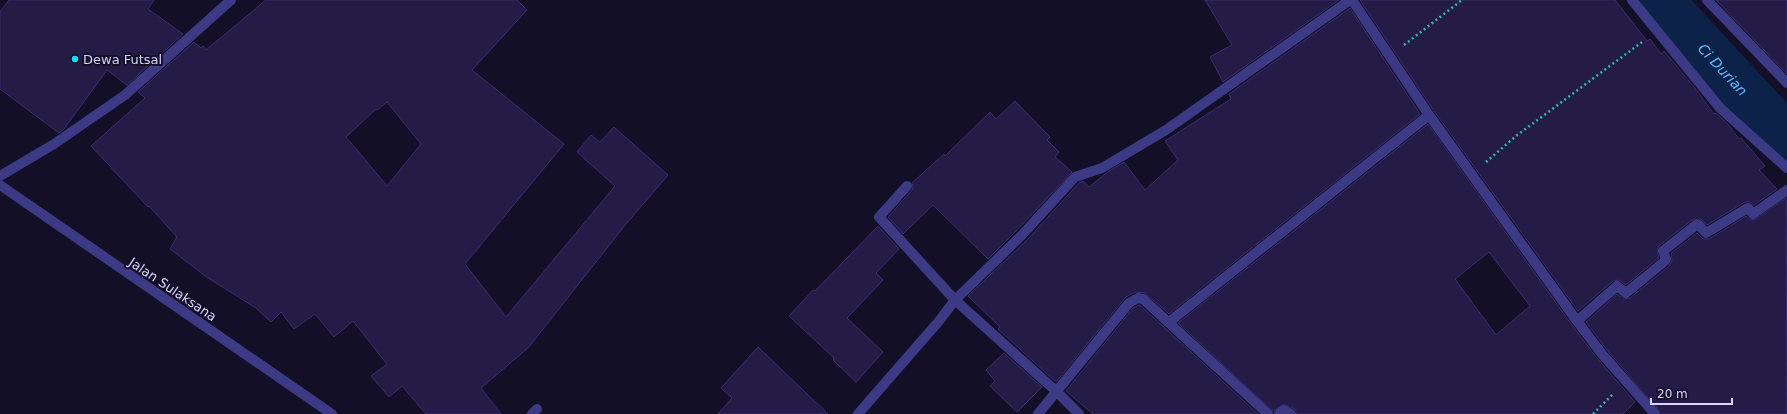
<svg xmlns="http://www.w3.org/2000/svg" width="1787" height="414" font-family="'DejaVu Sans',sans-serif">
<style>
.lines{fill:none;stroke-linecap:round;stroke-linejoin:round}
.river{stroke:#0c2248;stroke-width:49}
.building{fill:#241b47;stroke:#3b2d73;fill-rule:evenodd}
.path{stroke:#2fb8b0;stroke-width:2.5;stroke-dasharray:2 3;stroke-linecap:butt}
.minor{stroke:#3d3a85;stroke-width:10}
.poi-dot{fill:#00e5ff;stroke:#130f26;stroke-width:1.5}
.labels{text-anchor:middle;stroke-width:4;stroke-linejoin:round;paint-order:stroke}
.poi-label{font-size:13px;fill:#d9d4ff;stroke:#130f26;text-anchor:start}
.street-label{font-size:13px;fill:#d9d4ff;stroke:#130f26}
.water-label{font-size:14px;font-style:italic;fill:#62b6ff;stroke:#130f26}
</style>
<rect width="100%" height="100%" fill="#130f26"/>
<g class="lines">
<path class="river" id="s1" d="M1658,0L1787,139"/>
</g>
<g class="building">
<polygon points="9,0 154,0 148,9 183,34 127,85 107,70 64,129 59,133 0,89 0,12"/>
<path d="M266,0H517L527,10L472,70L564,144L465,264L506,317L615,186L577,152L591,135L600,142L614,127L668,175L626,224L528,348L481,388L501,414H426L402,386L389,397L371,376L387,364L353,321L334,337L315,314L294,329L281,312L271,322L256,308L208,278L170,249L177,237L149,206L148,207L91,146L145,98L138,92L194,42L201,48L203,46L206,50ZM387,102L421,144L387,186L346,137L376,109L377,110Z"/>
<polygon points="1205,0 1339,0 1223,82 1210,57 1232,45"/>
<polygon points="1360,0 1615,0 1647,41 1650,39 1661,54 1664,51 1694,87 1714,114 1716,113 1727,123 1739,139 1741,138 1765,166 1759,170 1777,189 1754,205 1750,202 1745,202 1707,225 1701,219 1692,220 1659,246 1657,250 1659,258 1626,285 1619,280 1613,281 1578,311 1434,111"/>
<polygon points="1716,0 1787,0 1787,74"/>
<polygon points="1350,8 1420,114 1169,314 1145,293 1135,292 1126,297 1056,382 998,329 1000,327 968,296 1027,240 1079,183 1083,181 1089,187 1109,171 1124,162 1145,190 1178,160 1165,141 1231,99 1229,94"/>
<polygon points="1015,101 1050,137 1047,140 1059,152 1055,157 1072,172 1017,230 988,259 933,205 903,234 888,217 912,190 913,187 912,183 944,154 945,156 990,112 996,119"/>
<path d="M1428,124L1572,325L1597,358L1635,402L1623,414H1297L1295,409L1284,404L1273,411L1178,323ZM1489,252L1530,306L1496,335L1455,279Z"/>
<polygon points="1786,198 1787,414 1662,414 1607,350 1586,322 1617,294 1624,299 1630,298 1669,266 1672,260 1671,253 1697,233 1703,239 1709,239 1746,216 1751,220 1756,219"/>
<polygon points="878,226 899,249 876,273 883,280 847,318 883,352 856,382 833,360 834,358 789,316 813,290 815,291"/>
<polygon points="1139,305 1140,305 1258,414 1093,414 1066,391 1133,308"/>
<polygon points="758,347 828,414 718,414 732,398 721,388"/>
<polygon points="1004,353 1042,387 1017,412 990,386 995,381 986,370"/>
</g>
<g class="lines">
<g class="path">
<polyline points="1404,45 1462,0"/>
<polyline points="1486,162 1516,136 1642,42"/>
<polyline points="1593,414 1613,394"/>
</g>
<g class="minor">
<polyline points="1352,0 1429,115 1577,321 1602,354 1655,414"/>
<polyline points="1632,0 1720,108 1787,168"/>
<polyline points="1707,0 1787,83"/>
<polyline points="0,176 54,144 125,95 231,0"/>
<polyline points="0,185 332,414"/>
<polyline points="907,186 879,217 955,300 1056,391 1079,414"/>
<polyline points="1577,321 1617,286 1626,293 1665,261 1666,259 1663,251 1696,225 1699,225 1706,233 1746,209 1748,208 1753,214 1787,190"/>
<polyline points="1169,322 1429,115"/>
<polyline points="532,414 537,409"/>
<polyline points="858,414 939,321 955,300 1022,235 1075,177 1102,168 1166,130 1350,0"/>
<polyline points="1038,414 1129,303 1138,298 1143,299 1268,414"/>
<polyline points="1279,414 1284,410 1291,414"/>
</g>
</g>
<circle class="poi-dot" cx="75" cy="59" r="4"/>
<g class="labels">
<g class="poi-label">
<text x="83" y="64">Dewa Futsal</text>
</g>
<g class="street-label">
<text transform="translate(173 289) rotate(34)" y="5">Jalan Sulaksana</text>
</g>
<g class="water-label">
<text dy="5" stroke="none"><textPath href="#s1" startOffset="95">Ci Durian</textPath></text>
</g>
</g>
<path d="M1651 398v6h81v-6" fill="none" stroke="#d9d4ff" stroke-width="2"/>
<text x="1657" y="398" font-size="12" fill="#d9d4ff" stroke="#130f26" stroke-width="3" paint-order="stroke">20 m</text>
</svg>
